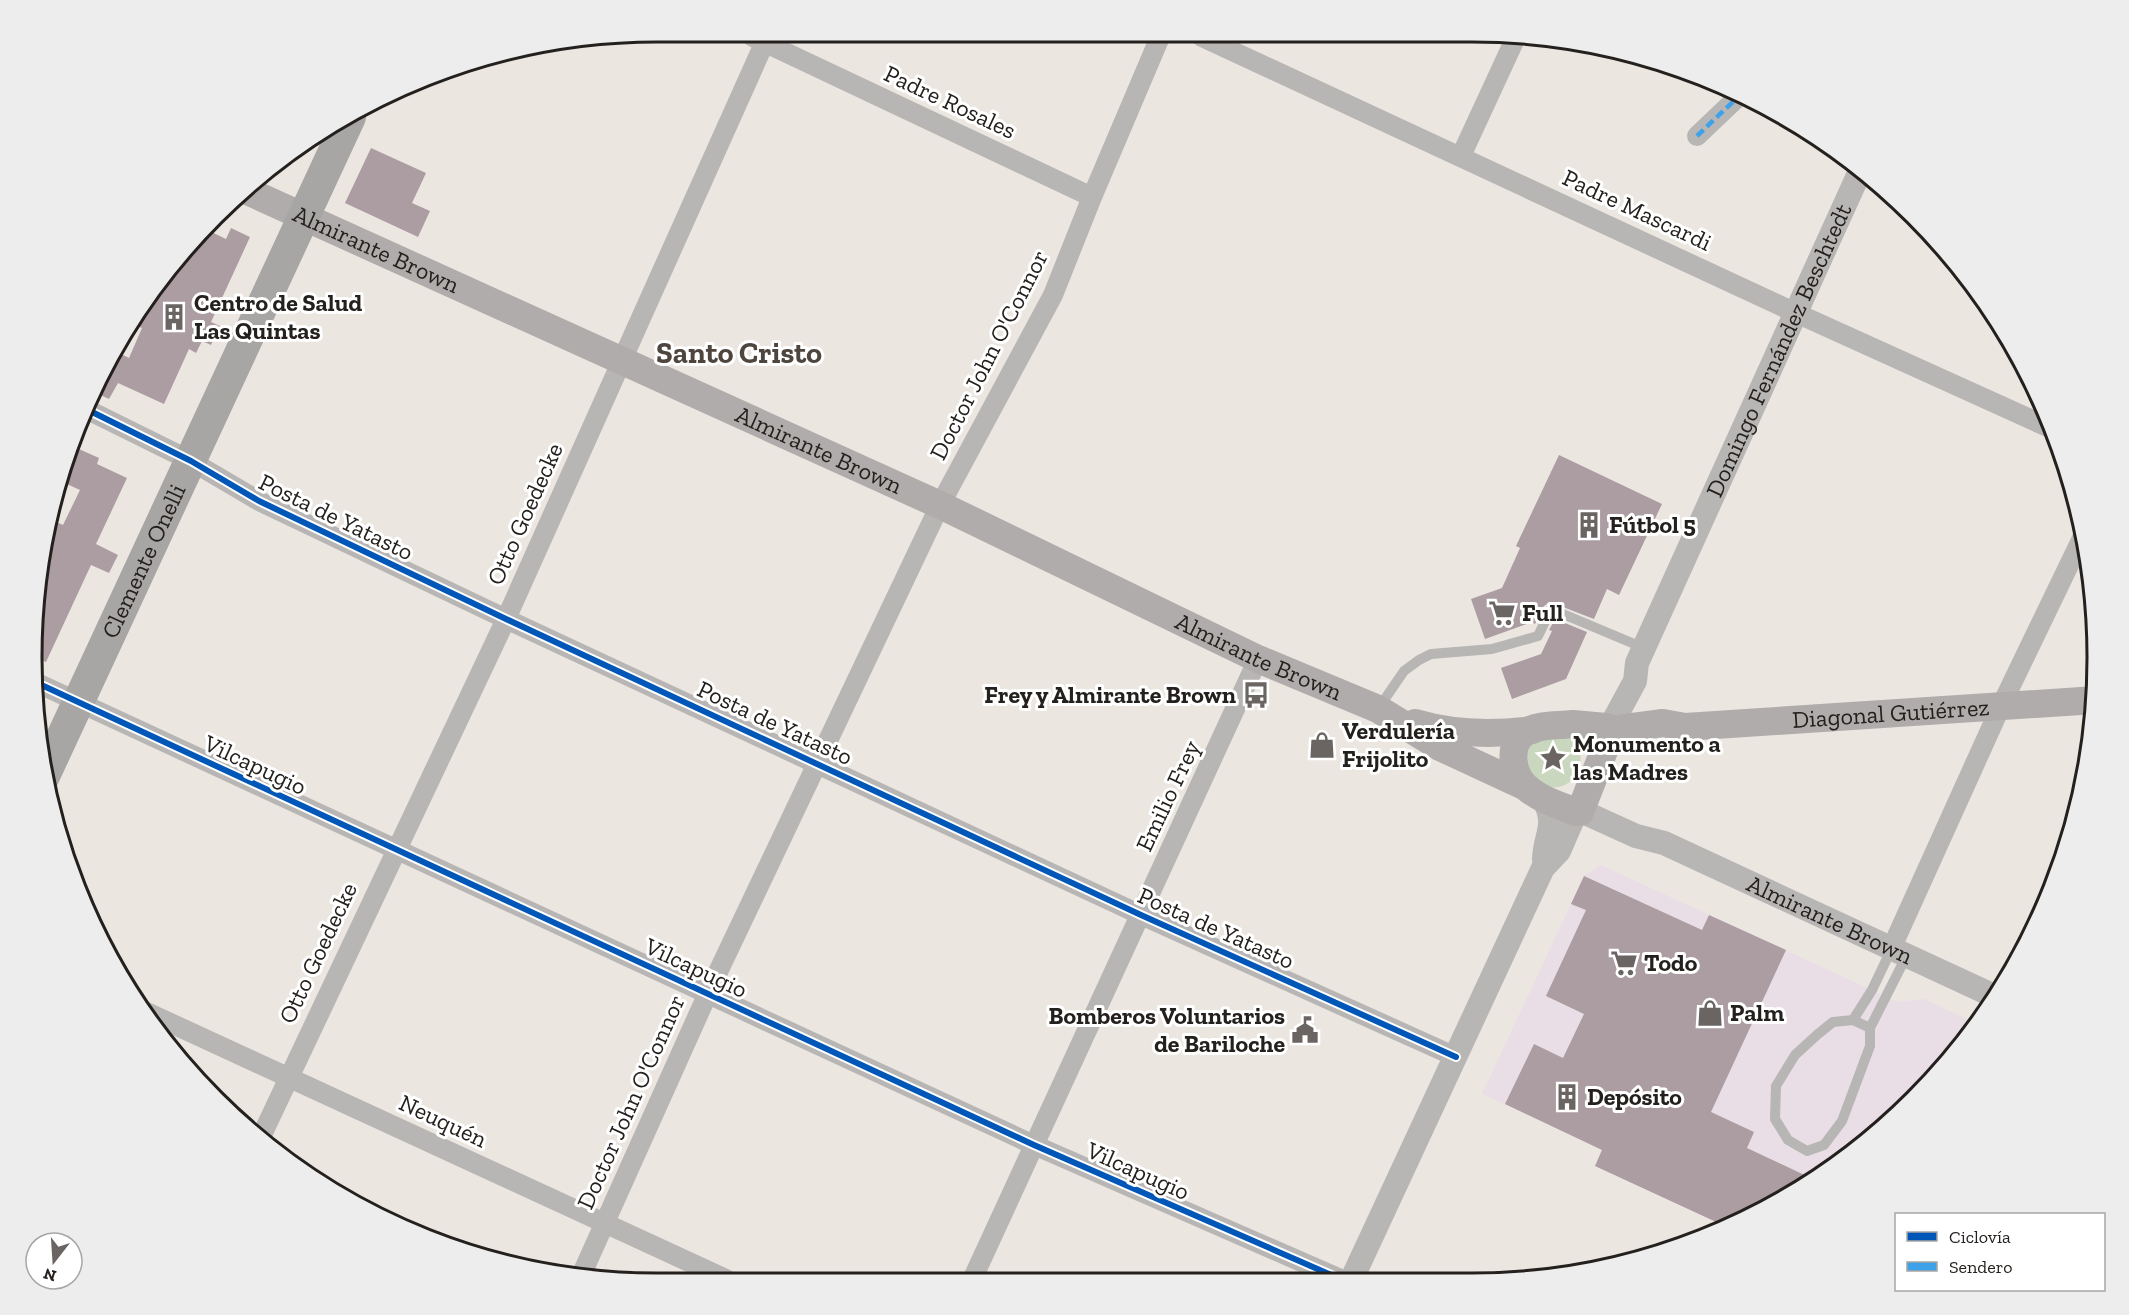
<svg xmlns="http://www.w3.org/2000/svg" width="2129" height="1315" font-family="'Zilla Slab',serif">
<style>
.commercial{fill:#e9dee5}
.green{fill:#c9d7be}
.building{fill:#ab9da2}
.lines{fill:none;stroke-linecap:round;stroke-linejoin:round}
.service{stroke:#b8b6b5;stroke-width:10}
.minor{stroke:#b8b6b5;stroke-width:20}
.tertiary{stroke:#b8b6b5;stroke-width:24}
.secondary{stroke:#afacab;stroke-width:28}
.primary{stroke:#a8a5a5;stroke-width:32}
.quiet{stroke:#3ea2ea;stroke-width:4.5;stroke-dasharray:9 4.5;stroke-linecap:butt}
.cycleway-casing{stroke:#fff;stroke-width:10}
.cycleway{stroke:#0057b8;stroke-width:6}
.labels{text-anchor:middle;stroke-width:6;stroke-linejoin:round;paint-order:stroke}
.street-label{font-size:24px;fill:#24201d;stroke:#fff}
.poi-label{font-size:24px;font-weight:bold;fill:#24201d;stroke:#fff;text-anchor:start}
.district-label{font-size:30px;font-weight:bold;fill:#4d453e;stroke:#fff}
.rim{fill:none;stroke:#24201d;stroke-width:3}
</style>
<rect width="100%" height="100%" fill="#ece6e1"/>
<polygon class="commercial" points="1601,865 1898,1002 1924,999 1977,1024 1968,1039 1853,1154 1749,1219 1727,1227 1595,1166 1602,1149 1482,1094 1584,876"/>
<path class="green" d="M1569,737C1594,754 1575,795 1547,786C1542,784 1536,779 1531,776L1526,750L1533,740Z"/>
<g class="building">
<polygon points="371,148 426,173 412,203 430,211 418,237 345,203"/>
<polygon points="203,228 226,239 231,228 250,237 211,322 220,326 211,345 202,341 196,353 189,349 164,404 118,383 109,399 94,392 113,350 129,358 142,328 130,322 161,277"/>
<polygon points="70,445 99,458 97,464 127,478 96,544 118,555 109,573 91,565 46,662 34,656 33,617 52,520 63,525 80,490 60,481 65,456"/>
<polygon points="1559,455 1662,504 1619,595 1607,589 1594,619 1550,602 1544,606 1535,624 1532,622 1485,639 1471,599 1502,588 1520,548 1516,546"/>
<polygon points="1555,619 1587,632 1566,679 1512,699 1501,668 1541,654 1552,631 1549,630"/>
<polygon points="1584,876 1702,930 1709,915 1786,950 1711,1112 1754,1132 1747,1148 1813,1179 1749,1219 1727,1227 1595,1166 1602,1150 1505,1104 1534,1044 1563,1058 1584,1014 1546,996 1586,910 1571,904"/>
</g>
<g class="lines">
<g class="service">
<polyline points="1378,709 1404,671 1419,660 1431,654 1492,649 1538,636 1551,609 1644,648"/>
<polygon points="1853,1020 1870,1028 1870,1046 1842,1121 1824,1145 1807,1151 1788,1140 1775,1119 1776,1086 1795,1055 1818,1034 1833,1022"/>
<polyline points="1853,1020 1872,990 1892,948"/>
<polyline points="1870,1028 1907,955"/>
</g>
<g class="minor">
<polyline points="753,37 1092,197"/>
<polyline points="1202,37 1796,313 2052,429"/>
<polyline points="1697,136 1739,96"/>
<polyline points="1461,156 1516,37"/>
<polyline points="86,409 191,461 259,501 506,619 1141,915 1456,1057"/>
<polyline points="35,682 1034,1145 1345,1281"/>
<polyline points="1892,947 2001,706 2083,536"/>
<polyline points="140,1009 726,1279"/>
<polyline points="260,1139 506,619 767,37"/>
<polyline points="580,1278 708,993 940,505 1053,295 1092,197 1160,37"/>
<polyline points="972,1280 1258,659"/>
</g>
<g class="tertiary">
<path id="s1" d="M1609,729L1635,681L1637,663L1861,169"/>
<path d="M1543,798C1558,827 1545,832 1544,859"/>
<path id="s2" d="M1581,811L1636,836L1664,843L1994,996"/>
<polyline points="1351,1281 1543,868 1559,851 1576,812"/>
</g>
<g class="secondary">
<path id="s3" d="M245,190L940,505L1258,659L1378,709L1440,747L1524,786"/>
<path d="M1415,723C1452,734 1493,735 1532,730"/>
<path d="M1573,724L1606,727L1611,733L1580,812H1576C1559,805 1538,799 1525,786C1512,773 1507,743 1526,732C1539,724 1558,726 1573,724Z"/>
<path id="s4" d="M1610,730L1663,723L1685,727L2096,700"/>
</g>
<path class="primary" id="s5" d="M44,776L350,117"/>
<polyline class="quiet" points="1697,136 1739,96"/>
<defs>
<g id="cycleway">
<polyline points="86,409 191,461 259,501 506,619 1141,915 1456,1057"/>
<polyline points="35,682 1034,1145 1345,1281"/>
</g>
</defs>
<use href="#cycleway" class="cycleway-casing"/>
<use href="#cycleway" class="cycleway"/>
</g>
<defs>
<symbol id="building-bare" viewBox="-9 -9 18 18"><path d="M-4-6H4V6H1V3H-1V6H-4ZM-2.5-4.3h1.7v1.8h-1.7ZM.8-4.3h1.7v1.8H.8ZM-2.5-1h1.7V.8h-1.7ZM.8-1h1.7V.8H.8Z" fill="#6a6562" stroke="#fff" stroke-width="2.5" paint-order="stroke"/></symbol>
<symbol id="supermarket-bare" viewBox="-9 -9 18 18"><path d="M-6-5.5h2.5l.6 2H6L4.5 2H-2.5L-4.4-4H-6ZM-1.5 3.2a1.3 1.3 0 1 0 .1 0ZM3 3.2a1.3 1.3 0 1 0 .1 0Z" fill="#6a6562" stroke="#fff" stroke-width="2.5" paint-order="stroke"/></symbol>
<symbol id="bus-bare" viewBox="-9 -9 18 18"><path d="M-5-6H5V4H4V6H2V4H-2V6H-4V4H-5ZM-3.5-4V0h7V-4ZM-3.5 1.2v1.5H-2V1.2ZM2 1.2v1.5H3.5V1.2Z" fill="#6a6562" stroke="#fff" stroke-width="2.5" paint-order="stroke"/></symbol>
<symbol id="shop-bare" viewBox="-9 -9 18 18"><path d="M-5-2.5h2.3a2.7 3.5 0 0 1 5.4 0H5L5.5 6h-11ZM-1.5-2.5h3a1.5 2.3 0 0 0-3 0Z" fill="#6a6562" stroke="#fff" stroke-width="2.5" paint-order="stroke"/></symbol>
<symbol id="sight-bare" viewBox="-9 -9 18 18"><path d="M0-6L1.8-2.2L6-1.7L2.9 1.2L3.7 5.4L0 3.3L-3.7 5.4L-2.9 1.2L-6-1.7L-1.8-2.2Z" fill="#6a6562" stroke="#fff" stroke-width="2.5" paint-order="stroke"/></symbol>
<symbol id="civic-bare" viewBox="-9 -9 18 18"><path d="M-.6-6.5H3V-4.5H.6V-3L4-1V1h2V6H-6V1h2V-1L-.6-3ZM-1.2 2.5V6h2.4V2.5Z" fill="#6a6562" stroke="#fff" stroke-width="2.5" paint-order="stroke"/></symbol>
</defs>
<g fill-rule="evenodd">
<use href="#building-bare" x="155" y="298" width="38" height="38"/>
<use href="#building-bare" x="1570" y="506" width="38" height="38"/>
<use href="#supermarket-bare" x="1483" y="594" width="38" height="38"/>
<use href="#bus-bare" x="1237" y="676" width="38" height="38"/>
<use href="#shop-bare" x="1303" y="726" width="38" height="38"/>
<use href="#sight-bare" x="1534" y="739" width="38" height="38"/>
<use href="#supermarket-bare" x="1605" y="944" width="38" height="38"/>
<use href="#shop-bare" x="1691" y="994" width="38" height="38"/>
<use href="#civic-bare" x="1286" y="1011" width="38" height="38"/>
<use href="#building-bare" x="1548" y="1078" width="38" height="38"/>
</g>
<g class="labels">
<g class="street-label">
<text transform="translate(950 102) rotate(25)" y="8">Padre Rosales</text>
<text transform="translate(1637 210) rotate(25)" y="8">Padre Mascardi</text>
<text dy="8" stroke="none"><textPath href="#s3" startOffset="144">Almirante Brown</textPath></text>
<text dy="8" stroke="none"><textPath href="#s1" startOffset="416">Domingo Fernández Beschtedt</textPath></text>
<text transform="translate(989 355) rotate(-63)" y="8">Doctor John O'Connor</text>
<text dy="8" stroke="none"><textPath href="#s3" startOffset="630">Almirante Brown</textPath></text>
<text transform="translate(525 514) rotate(-66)" y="8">Otto Goedecke</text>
<text transform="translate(336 517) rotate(26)" y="8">Posta de Yatasto</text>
<text dy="8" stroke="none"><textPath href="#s5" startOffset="237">Clemente Onelli</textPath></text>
<text dy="8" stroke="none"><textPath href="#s3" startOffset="1116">Almirante Brown</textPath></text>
<text dy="8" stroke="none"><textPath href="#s4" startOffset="282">Diagonal Gutiérrez</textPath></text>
<text transform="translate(775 723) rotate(25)" y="8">Posta de Yatasto</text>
<text transform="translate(255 765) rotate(25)" y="8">Vilcapugio</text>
<text transform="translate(1168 796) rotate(-65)" y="8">Emilio Frey</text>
<text dy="8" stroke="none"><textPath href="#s2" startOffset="272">Almirante Brown</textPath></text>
<text transform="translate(1216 928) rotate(24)" y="8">Posta de Yatasto</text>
<text transform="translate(318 953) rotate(-65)" y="8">Otto Goedecke</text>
<text transform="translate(696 968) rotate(25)" y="8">Vilcapugio</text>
<text transform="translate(631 1102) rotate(-66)" y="8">Doctor John O'Connor</text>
<text transform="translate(443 1121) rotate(25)" y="8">Neuquén</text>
<text transform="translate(1138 1171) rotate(24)" y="8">Vilcapugio</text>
</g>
<g class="poi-label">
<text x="194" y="311">Centro de Salud<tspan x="194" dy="28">Las Quintas</tspan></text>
<text x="1609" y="533">Fútbol 5</text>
<text x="1522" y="621">Full</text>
<text x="1236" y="703" text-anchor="end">Frey y Almirante Brown</text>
<text x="1342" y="739">Verdulería<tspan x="1342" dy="28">Frijolito</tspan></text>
<text x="1573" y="752">Monumento a<tspan x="1573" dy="28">las Madres</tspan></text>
<text x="1644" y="971">Todo</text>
<text x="1730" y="1021">Palm</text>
<text x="1285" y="1024" text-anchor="end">Bomberos Voluntarios<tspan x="1285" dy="28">de Bariloche</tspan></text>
<text x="1587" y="1105">Depósito</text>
</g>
<g class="district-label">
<text x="739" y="363">Santo Cristo</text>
</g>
</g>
<path d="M0 0H2129V1315H0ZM657 42H1472A615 615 0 0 1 2087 657V658A615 615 0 0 1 1472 1273H657A615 615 0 0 1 42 658V657A615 615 0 0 1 657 42Z" fill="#ededed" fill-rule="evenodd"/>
<path class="rim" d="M657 42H1472A615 615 0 0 1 2087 657V658A615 615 0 0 1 1472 1273H657A615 615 0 0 1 42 658V657A615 615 0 0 1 657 42Z"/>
<rect x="1895" y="1213" width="210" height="78" fill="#ffffff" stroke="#a7a6a5" stroke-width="1.5"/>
<rect x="1907" y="1232" width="30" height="9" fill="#0057b8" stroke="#a7a6a5" stroke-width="1.5"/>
<text x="1949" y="1243" font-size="18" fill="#24201d">Ciclovía</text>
<rect x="1907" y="1262" width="30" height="9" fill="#3ea2ea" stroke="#a7a6a5" stroke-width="1.5"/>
<text x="1949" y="1273" font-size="18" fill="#24201d">Sendero</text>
<g transform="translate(54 1261) rotate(197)"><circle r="28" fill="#ffffff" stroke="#a7a6a5" stroke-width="1.5"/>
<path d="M0-4.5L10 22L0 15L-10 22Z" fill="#6a6562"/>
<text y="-9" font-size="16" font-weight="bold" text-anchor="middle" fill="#24201d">N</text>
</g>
</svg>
